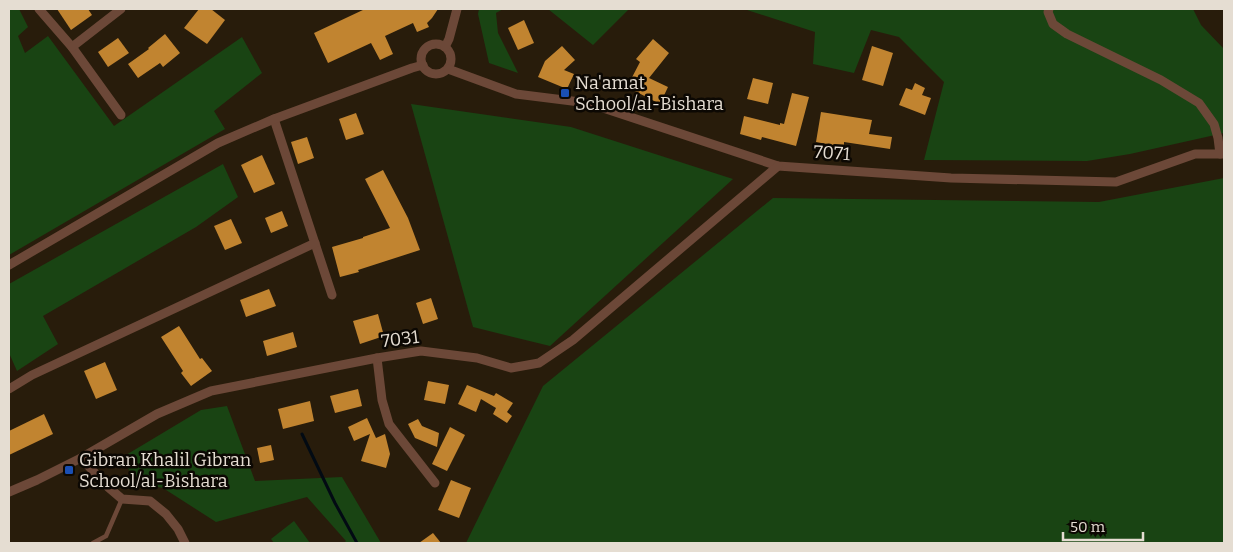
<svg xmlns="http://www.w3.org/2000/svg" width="1233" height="552" font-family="Bitter,serif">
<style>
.green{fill:#194413}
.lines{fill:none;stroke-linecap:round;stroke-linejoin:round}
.stream{stroke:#020a13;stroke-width:3}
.building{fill:#c18430}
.service{stroke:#6c4838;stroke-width:4.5}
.minor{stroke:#6c4838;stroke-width:9}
.transit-dot{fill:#1a4fb4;stroke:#0c0803;stroke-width:2}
.labels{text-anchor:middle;stroke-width:5;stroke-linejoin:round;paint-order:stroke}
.poi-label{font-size:18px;fill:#e5ddd2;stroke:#0c0803;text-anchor:start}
.street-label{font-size:18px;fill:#e5ddd2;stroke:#0c0803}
</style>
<rect width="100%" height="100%" fill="#281c0b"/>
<g class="green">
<polygon points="9,9 19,9 28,27 18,36 25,53 48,36 114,126 242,37 262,73 214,111 225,129 9,255"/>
<polygon points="479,9 503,9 496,13 498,33 518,73 489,63 478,14"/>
<polygon points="548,9 629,9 593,45"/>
<polygon points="744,9 1193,9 1201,25 1224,49 1224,133 1130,154 1087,161 924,160 944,82 899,37 871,30 854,73 813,64 815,32"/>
<polygon points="411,104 571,127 733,179 550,346 473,327"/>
<polygon points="223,164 238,197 196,227 43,316 58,344 17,371 9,353 9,284"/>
<polygon points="1224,178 1224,543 466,543 543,386 773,198 1099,202"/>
<polygon points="227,406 255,481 342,477 381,543 344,543 346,541 307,497 216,522 163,488 138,483 121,458 201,410"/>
<polygon points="294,521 310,543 274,543 271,539"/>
</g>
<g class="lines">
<polyline class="stream" points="302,434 335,503 357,543"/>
</g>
<g class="building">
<polygon points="57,9 88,9 92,15 71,30"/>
<polygon points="199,9 211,9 225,20 207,44 184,28"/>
<polygon points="365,9 438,9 432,18 427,23 429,27 417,32 413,23 385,36 393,54 380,60 371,43 328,63 314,33"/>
<polygon points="524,20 534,43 518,50 508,28"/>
<polygon points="165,34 180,53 163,67 160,63 138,78 128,64 149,49 148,48"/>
<polygon points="118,38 129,53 108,67 98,52"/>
<polygon points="653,39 669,53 649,78 668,87 660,104 627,87 640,62 636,59"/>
<polygon points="562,46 575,60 564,70 574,74 567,89 538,77 545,61"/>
<polygon points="872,46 893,53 883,86 862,80"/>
<polygon points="753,78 773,83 768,104 747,99"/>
<polygon points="915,83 925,88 922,95 931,98 925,115 899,105 906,88 912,90"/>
<polygon points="792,93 809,97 796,146 762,137 761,140 740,134 744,116 780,125 780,123 784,124"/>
<polygon points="821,112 872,120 869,134 892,137 890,149 844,142 844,147 816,142"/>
<polygon points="356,113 364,134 346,140 339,119"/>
<polygon points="307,137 314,158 298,164 291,142"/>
<polygon points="262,155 275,184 254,193 241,165"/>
<polygon points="383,170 408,218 420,250 358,270 359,272 340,277 332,247 363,238 363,237 390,228 365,179"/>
<polygon points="282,211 288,226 271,233 265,218"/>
<polygon points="231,219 242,243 225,250 214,226"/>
<polygon points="269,289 276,306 246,317 240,300"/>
<polygon points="431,298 438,319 423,324 416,303"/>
<polygon points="378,314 384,336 360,344 353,321"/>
<polygon points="179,326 200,359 202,358 212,371 191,386 181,373 183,371 161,337"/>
<polygon points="293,332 297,347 267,356 263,341"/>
<polygon points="105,362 117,390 96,399 84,371"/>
<polygon points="428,381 449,385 445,404 424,400"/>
<polygon points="467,385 494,396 496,393 513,403 507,412 512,416 507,423 493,414 496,408 481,399 476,412 458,404"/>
<polygon points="358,389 362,406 335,413 330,396"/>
<polygon points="310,401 314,421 283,429 278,409"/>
<polygon points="44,414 53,434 9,455 9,431"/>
<polygon points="367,418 376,438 385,434 390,454 386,468 361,461 370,434 354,441 348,427"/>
<polygon points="418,419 422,426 439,433 437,447 415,438 408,424"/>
<polygon points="450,427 465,435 447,471 432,464"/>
<polygon points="271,445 274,460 260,463 257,448"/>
<polygon points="451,480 471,488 459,518 438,510"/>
<polygon points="433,533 441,543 419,543"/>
</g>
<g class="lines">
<polyline class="service" points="93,543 106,536 122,499"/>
<g class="minor">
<polyline points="39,9 72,47 121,115"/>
<polyline points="1049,9 1048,12 1053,24 1067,34 1161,80 1199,103 1214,124 1218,138 1220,154"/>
<circle cx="436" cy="59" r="15"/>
<polyline points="72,47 121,9"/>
<polyline points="445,47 449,39 457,9"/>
<polyline points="448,69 516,94 588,103 778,166 951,178 1116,182 1195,154 1224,154"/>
<polyline points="274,119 332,295"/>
<polyline points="9,265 218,143 274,119 412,68 423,65"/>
<polyline points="377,358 382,400 389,424 435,483"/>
<polyline points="9,389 32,375 315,243"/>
<polyline points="81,458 108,487 122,499 150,501 166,514 178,529 185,543"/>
<polyline points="9,492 37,480 81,458 157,414 211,391 377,358 421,351 477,358 511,368 539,363 573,340 778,166"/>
</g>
</g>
<g class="transit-dot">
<rect x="560" y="88" width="10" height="10" rx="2.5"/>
<rect x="64" y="465" width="10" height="10" rx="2.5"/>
</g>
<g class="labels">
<g class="poi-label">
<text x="575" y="89">Na'amat<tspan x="575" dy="21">School/al-Bishara</tspan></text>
<text x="79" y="466">Gibran Khalil Gibran<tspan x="79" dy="21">School/al-Bishara</tspan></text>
</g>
<g class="street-label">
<text transform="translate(832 153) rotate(4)" y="6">7071</text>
<text transform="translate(400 339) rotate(-7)" y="6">7031</text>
</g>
</g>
<rect width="1233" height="552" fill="none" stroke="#e5ddd2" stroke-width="20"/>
<path d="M1063 532v8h80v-8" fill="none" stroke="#e5ddd2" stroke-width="2.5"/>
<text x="1070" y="532" font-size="15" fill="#e5ddd2" stroke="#0c0803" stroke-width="4" paint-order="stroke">50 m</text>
</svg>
